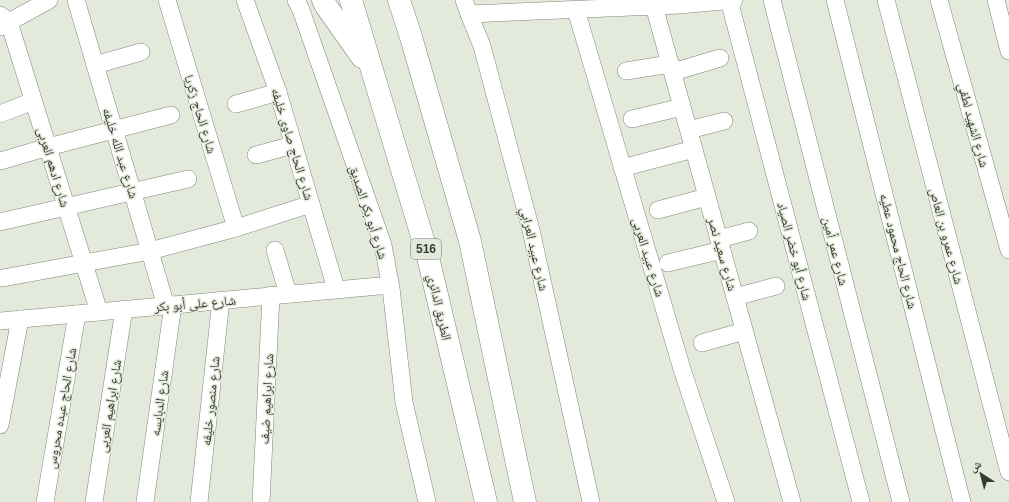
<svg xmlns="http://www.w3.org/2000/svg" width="1009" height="502" font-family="Arial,'Noto Naskh Arabic',sans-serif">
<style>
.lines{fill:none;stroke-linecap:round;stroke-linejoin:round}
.minor-casing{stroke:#818679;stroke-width:18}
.motorway-casing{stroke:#818679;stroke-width:23}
.minor{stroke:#fff;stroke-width:17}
.motorway{stroke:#fff;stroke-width:22}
.labels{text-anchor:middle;stroke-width:3;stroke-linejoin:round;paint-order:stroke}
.shield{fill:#e4eadb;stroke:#6c7067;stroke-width:1}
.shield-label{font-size:12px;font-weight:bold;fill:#383b35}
.street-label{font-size:13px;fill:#383b35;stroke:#e4eadb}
</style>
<rect width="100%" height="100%" fill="#e4eadb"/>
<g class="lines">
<defs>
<g id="minor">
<polyline points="76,0 166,306"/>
<polyline points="167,0 236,228"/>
<polyline points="245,0 278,92 336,289"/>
<polyline points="296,0 301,10 383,245 391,288 404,402 427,502"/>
<polyline points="464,0 469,14 482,46 531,230 591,502"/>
<polyline points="729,0 861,502"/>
<polyline points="772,0 901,502"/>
<polyline points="835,0 962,502"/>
<polyline points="886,0 1009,472"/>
<polyline points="939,0 1009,250"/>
<polyline points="996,0 1009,51"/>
<polyline points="654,6 792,502"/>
<polyline points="576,10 682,369 726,502"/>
<polyline points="469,14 679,5 734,0"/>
<polyline points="0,15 9,22 99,312"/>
<polyline points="0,27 49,0"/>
<polyline points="95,65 141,52"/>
<polyline points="626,71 670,64"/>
<polyline points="673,72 720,58"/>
<polyline points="236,104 278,92"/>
<polyline points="0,114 33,101"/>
<polyline points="632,119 682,107"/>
<polyline points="689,130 724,121"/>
<polyline points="256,155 293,145"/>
<polyline points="0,161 48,147 171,115"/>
<polyline points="622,168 694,149"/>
<polyline points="658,210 707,197"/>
<polyline points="0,222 188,179"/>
<polyline points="719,239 749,231"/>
<polyline points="275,250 288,294"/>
<polyline points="668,263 722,250"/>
<polyline points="3,278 150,251 236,228 311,204"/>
<polyline points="735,297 776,286"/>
<polyline points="0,321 390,285"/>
<polyline points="702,343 744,331"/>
<polyline points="0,425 20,319"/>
<polyline points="45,502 77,314"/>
<polyline points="94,502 124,309"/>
<polyline points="145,502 173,305"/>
<polyline points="199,502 221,300"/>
<polyline points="261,502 271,295"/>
</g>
<g id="motorway">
<polyline points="323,0 326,6 362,57"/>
<polyline points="351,0 427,253 486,502"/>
<polyline points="399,0 411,37 470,241 525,502"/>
</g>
</defs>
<use href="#minor" class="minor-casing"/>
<use href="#motorway" class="motorway-casing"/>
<use href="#minor" class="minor"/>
<use href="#motorway" class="motorway"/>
</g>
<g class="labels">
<rect class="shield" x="411" y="239" width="30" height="20" rx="3"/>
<g class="shield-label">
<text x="426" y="253">516</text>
</g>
<g class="street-label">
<text transform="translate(201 114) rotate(73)" y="5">شارع الحاج زكريا</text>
<text transform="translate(974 125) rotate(75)" y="5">شارع الشهيد لطفي</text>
<text transform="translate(293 144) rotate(73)" y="5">شارع الحاج صاوى خليفه</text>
<text transform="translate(121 153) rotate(73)" y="5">شارع عبد الله خليفه</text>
<text transform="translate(54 167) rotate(73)" y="5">شارع ادهم العربى</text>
<text transform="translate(369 212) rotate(72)" y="5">شارع أبو بكر الصديق</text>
<text transform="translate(947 236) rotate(75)" y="5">شارع عمرو بن العاص</text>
<text transform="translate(535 249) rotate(77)" y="5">شارع عبيد العرابي</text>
<text transform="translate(795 251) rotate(75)" y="5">شارع أبو خضر الصياد</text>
<text transform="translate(836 251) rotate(76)" y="5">شارع عمر أمين</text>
<text transform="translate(899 251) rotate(76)" y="5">شارع الحاج محمود عطيه</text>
<text transform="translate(723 254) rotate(74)" y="5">شارع سعيد نصر</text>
<text transform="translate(649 257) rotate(73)" y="5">شارع عبيد العربى</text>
<text transform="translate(195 303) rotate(-5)" y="5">شارع على أبو بكر</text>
<text transform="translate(440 307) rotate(77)" y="5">الطريق الدائري</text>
<text transform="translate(266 399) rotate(-87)" y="5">شارع ابراهيم ضيف</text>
<text transform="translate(210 401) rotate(-84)" y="5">شارع منصور خليفه</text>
<text transform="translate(159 403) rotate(-82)" y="5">شارع الدبايسه</text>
<text transform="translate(109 406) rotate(-81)" y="5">شارع ابراهيم العربى</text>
<text transform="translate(61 408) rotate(-80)" y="5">شارع الحاج عبده محروس</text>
</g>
</g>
<g transform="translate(981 474) rotate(324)" stroke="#e4eadb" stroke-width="3" paint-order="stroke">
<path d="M0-3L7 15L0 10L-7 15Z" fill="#383b35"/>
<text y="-6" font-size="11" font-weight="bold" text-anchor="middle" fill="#383b35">ش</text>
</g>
</svg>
